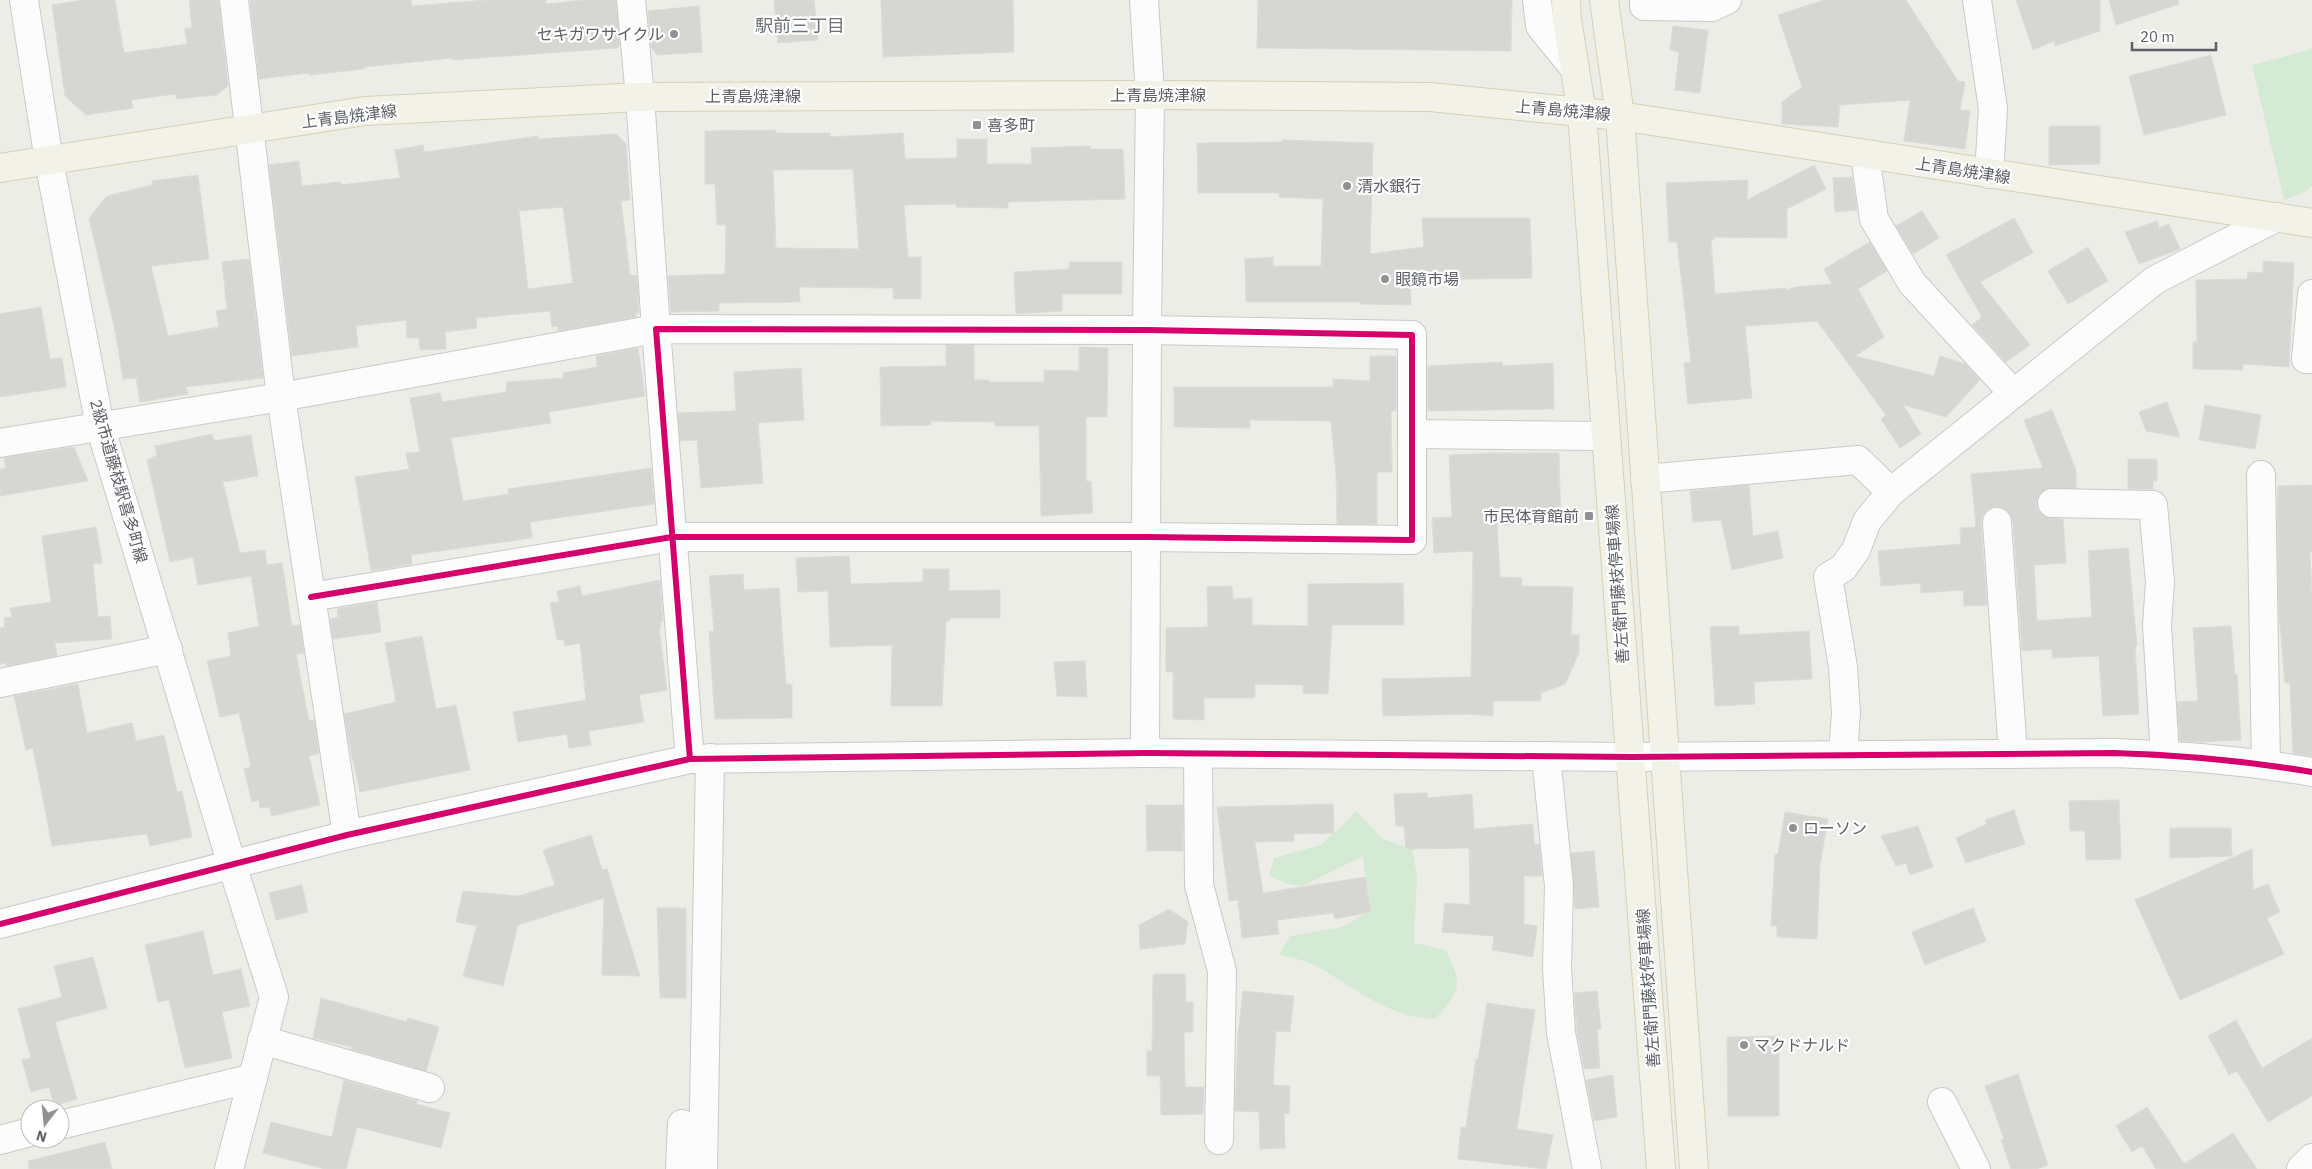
<svg xmlns="http://www.w3.org/2000/svg" width="2312" height="1169" font-family="'IBM Plex Sans','Noto Sans JP',sans-serif">
<style>
.green{fill:#d4ead4}
.building{fill:#d6d6d3;stroke:#dcdcd7;fill-rule:evenodd}
.lines{fill:none;stroke-linecap:round;stroke-linejoin:round}
.minor-casing{stroke:#c9cac8;stroke-width:30}
.major-casing{stroke:#d6d0b4;stroke-width:30}
.minor{stroke:#fcfcfc;stroke-width:28}
.major{stroke:#f3f2e8;stroke-width:28}
.cycleway-casing{stroke:#fff;stroke-width:9}
.cycleway{stroke:#d6006c;stroke-width:6}
.poi-dot{fill:#8f9194;stroke:#fff;stroke-width:2}
.labels{text-anchor:middle;stroke-width:4.5;stroke-linejoin:round;paint-order:stroke}
.poi-label{font-size:16px;fill:#5c6066;stroke:#fff;text-anchor:start}
.street-label{font-size:16px;fill:#5c6066;stroke:#fff}
.neighbourhood-label{font-size:18px;fill:#6d7278;stroke:#fff}
</style>
<rect width="100%" height="100%" fill="#edede8"/>
<g class="green">
<polygon points="2312,49 2312,185 2307,191 2284,200 2252,65"/>
<path d="M1356,811L1383,839L1412,849L1417,876L1414,943L1446,950C1463,986 1461,990 1435,1019C1386,1017 1356,988 1316,966C1305,960 1291,958 1279,954L1290,936L1342,927L1369,911L1363,856L1302,886L1288,884L1269,876L1274,858L1320,845L1341,827Z"/>
</g>
<g class="building">
<polygon points="84,0 115,0 124,53 187,44 185,29 192,28 189,0 219,0 228,86 217,95 176,99 176,94 131,100 133,108 86,115 65,96 52,5"/>
<polygon points="250,0 411,0 412,6 486,0 546,0 546,4 584,0 616,0 620,45 617,48 453,60 452,58 364,67 364,69 309,75 309,73 259,79"/>
<polygon points="774,0 814,0 818,40 778,43"/>
<polygon points="881,0 1013,0 1014,52 883,57"/>
<polygon points="1258,0 1512,0 1511,51 1257,48"/>
<polygon points="1824,0 1906,0 1958,81 1965,82 1960,110 1970,111 1965,149 1904,141 1910,100 1840,105 1838,127 1782,124 1782,102 1802,87 1778,15"/>
<polygon points="2016,0 2100,0 2100,31 2055,46 2054,41 2033,50"/>
<polygon points="2109,0 2178,0 2179,4 2116,25"/>
<polygon points="699,6 702,52 657,55 651,47 648,11"/>
<polygon points="1673,26 1708,30 1700,93 1675,90 1679,52 1670,50"/>
<polygon points="2211,55 2226,115 2144,135 2129,76"/>
<polygon points="2049,126 2100,126 2100,164 2049,165"/>
<path d="M776,130V133H830V137L903,133L905,159L957,158V139H987V164H1032L1031,148L1090,146V149H1123L1125,199L1008,202V208L956,207V204L904,205L908,257H921V299H893V288L799,287L800,302L719,303V311L671,312L668,276L725,274L726,225H717L715,184H705V131ZM853,169L859,249L776,248L773,170Z"/>
<path d="M616,134L626,144L630,200L621,201L630,275L637,276L639,313H636V317L558,331V326L552,327L550,311L476,318L477,328L445,332L446,349L420,350L419,338H407L406,320L356,326L358,347L292,356L269,165L299,161L302,186L340,182L341,185L400,178L395,150L423,145L424,152L538,136V139ZM563,207L573,283L528,289L519,211Z"/>
<polygon points="1282,140 1373,143 1370,254 1424,247 1422,218 1530,218 1532,278 1410,280 1411,305 1360,304 1360,302 1246,302 1245,259 1273,257 1273,266 1321,266 1323,199 1279,197 1279,193 1198,193 1197,143 1282,142"/>
<polygon points="1814,165 1826,189 1787,209 1787,238 1713,237 1714,240 1711,240 1715,294 1787,288 1787,291 1794,287 1832,284 1824,269 1870,242 1887,271 1858,289 1884,337 1855,356 1934,376 1940,356 1965,364 1980,380 1946,417 1903,405 1921,434 1900,448 1881,419 1886,415 1817,321 1745,326 1752,398 1688,404 1684,363 1691,362 1677,242 1669,242 1666,183 1748,180 1747,200"/>
<polygon points="198,175 209,259 151,266 168,336 219,327 216,311 227,309 222,262 249,259 263,378 186,387 188,394 140,402 136,378 123,379 116,335 89,218 107,196 152,185 152,181"/>
<polygon points="1852,177 1857,210 1835,212 1833,178"/>
<polygon points="1922,211 1939,238 1913,254 1896,226"/>
<polygon points="2014,218 2033,253 1980,282 2030,345 2006,362 1972,325 1982,317 1946,255"/>
<polygon points="2157,221 2159,228 2169,224 2180,249 2139,264 2125,232"/>
<polygon points="2088,247 2108,281 2068,304 2048,271"/>
<polygon points="2263,261 2294,263 2289,367 2243,364 2243,370 2193,369 2193,342 2197,342 2196,280 2247,279 2248,272 2263,273"/>
<polygon points="1069,262 1122,262 1122,294 1062,294 1062,311 1016,314 1014,272 1069,269"/>
<polygon points="41,307 50,359 62,358 66,387 0,397 0,314"/>
<polygon points="946,345 974,345 974,380 989,380 989,382 1044,382 1044,370 1079,371 1079,347 1108,348 1107,417 1086,417 1086,481 1091,481 1093,513 1041,516 1039,426 995,426 995,422 931,421 931,425 881,426 880,367 946,366"/>
<polygon points="638,348 645,396 549,412 551,423 451,438 463,501 509,494 508,489 651,468 654,504 530,522 532,538 411,555 412,564 371,571 355,477 409,469 406,453 420,452 410,398 440,393 442,402 506,392 507,382 563,378 563,373 597,367 596,356"/>
<polygon points="1370,356 1396,356 1396,411 1391,411 1392,472 1377,472 1377,524 1337,524 1336,473 1331,421 1250,420 1250,428 1174,427 1174,387 1333,387 1333,379 1370,381"/>
<polygon points="1502,362 1503,366 1553,363 1554,409 1428,411 1428,366"/>
<polygon points="801,368 804,420 758,423 763,483 701,488 697,440 680,441 678,413 736,411 734,372"/>
<polygon points="2167,402 2180,437 2146,431 2139,412"/>
<polygon points="2205,405 2261,415 2255,449 2199,440"/>
<polygon points="2052,410 2076,470 2076,488 2045,489 2039,495 2036,502 2038,510 2044,516 2063,519 2066,563 2034,565 2037,621 2092,617 2088,551 2128,548 2137,646 2135,646 2139,714 2103,716 2099,656 2052,658 2052,649 2022,651 2013,521 2010,514 2004,508 1996,506 1989,509 1983,515 1981,523 1987,605 1964,606 1963,590 1921,593 1920,583 1881,586 1878,551 1961,544 1960,528 1976,527 1971,474 2043,468 2024,420"/>
<polygon points="212,434 214,441 251,435 258,476 223,482 240,553 265,550 267,565 282,563 292,626 300,625 304,653 296,654 309,721 314,720 319,753 309,756 320,805 272,816 269,807 260,808 259,800 252,802 244,769 251,767 239,713 220,717 207,661 231,656 228,633 259,626 251,576 198,585 193,557 170,562 147,460 157,455 155,446"/>
<polygon points="74,447 88,481 0,496 0,469 6,468 4,458"/>
<polygon points="1491,453 1559,453 1561,524 1497,525 1500,577 1522,578 1522,586 1573,587 1571,635 1579,635 1579,653 1565,684 1541,693 1541,701 1493,701 1493,716 1470,714 1383,716 1382,679 1471,677 1473,551 1434,553 1432,518 1452,517 1449,455"/>
<polygon points="2128,459 2157,459 2157,481 2153,481 2153,489 2128,489"/>
<polygon points="1749,485 1753,536 1778,531 1783,558 1732,570 1721,520 1693,522 1690,491"/>
<polygon points="2312,485 2312,552 2310,552 2312,595 2312,756 2293,753 2290,683 2285,683 2279,614 2277,522 2278,486"/>
<polygon points="96,527 102,563 93,564 98,617 110,616 112,639 55,643 57,656 7,666 6,663 0,664 0,628 5,627 4,618 12,617 10,608 51,602 42,536"/>
<polygon points="849,556 851,584 923,582 923,569 949,569 949,591 1000,590 1000,618 950,618 950,621 946,621 942,706 891,706 892,645 830,647 828,591 798,592 796,558"/>
<polygon points="743,574 744,590 779,588 786,684 792,684 792,718 715,719 709,632 714,631 709,576"/>
<polygon points="660,580 663,622 660,622 661,628 659,628 667,690 639,695 644,722 589,731 591,745 569,748 567,734 518,742 513,712 586,700 580,643 565,646 564,640 557,639 550,603 559,602 557,591 580,586 582,596"/>
<polygon points="1403,583 1404,625 1332,625 1328,694 1303,693 1303,685 1255,684 1255,698 1204,698 1204,720 1173,719 1173,672 1166,672 1166,628 1208,627 1207,587 1232,586 1233,599 1252,598 1252,625 1308,626 1308,584"/>
<polygon points="377,602 381,632 333,639 330,619 338,617 337,609"/>
<polygon points="1739,626 1739,635 1809,631 1812,679 1754,682 1755,704 1715,706 1710,627"/>
<polygon points="2231,626 2235,675 2237,674 2241,740 2201,742 2180,741 2177,702 2198,701 2193,628"/>
<polygon points="422,636 436,709 456,705 470,770 360,792 350,747 344,714 396,702 385,643"/>
<polygon points="1085,661 1087,697 1057,696 1054,662"/>
<polygon points="78,684 87,733 132,723 136,741 164,735 177,792 182,791 192,837 150,846 147,834 52,846 33,748 26,750 14,696"/>
<polygon points="1427,793 1427,798 1472,794 1474,829 1533,824 1534,844 1539,844 1542,876 1524,876 1524,924 1537,926 1533,957 1492,950 1494,936 1442,932 1445,903 1470,905 1469,848 1406,849 1404,826 1396,826 1394,794"/>
<polygon points="2119,800 2121,859 2086,860 2085,831 2070,831 2069,801"/>
<polygon points="1333,804 1334,833 1294,834 1294,841 1255,842 1263,893 1365,877 1371,912 1335,919 1333,913 1277,920 1279,934 1242,938 1238,900 1229,901 1217,807"/>
<polygon points="1146,805 1183,805 1183,851 1147,851"/>
<polygon points="2014,810 2025,844 1966,863 1956,838 1987,824 1985,820"/>
<polygon points="1785,812 1828,819 1820,864 1817,939 1777,937 1777,926 1771,926 1775,854 1778,854"/>
<polygon points="1918,826 1933,867 1910,875 1906,863 1896,866 1881,836"/>
<polygon points="2170,828 2231,828 2232,856 2170,858"/>
<polygon points="591,835 602,870 607,869 640,976 602,975 604,898 518,925 503,986 463,976 477,926 456,922 463,891 519,896 555,885 543,850"/>
<polygon points="2252,849 2253,890 2268,884 2280,912 2267,918 2284,954 2180,1000 2135,900"/>
<polygon points="1594,851 1599,907 1575,909 1571,853"/>
<polygon points="302,885 308,912 276,920 269,893"/>
<polygon points="657,908 686,908 686,998 660,998"/>
<polygon points="1973,908 1986,941 1925,965 1912,932"/>
<polygon points="1169,909 1188,922 1185,944 1140,949 1139,925"/>
<polygon points="203,931 213,975 241,969 250,1006 222,1012 232,1058 185,1068 169,1000 158,1002 145,945"/>
<polygon points="93,957 107,1008 55,1022 77,1099 54,1106 49,1087 31,1092 22,1060 31,1058 18,1009 62,997 54,966"/>
<polygon points="1153,974 1185,974 1186,1002 1193,1002 1193,1032 1184,1032 1185,1087 1204,1087 1203,1114 1161,1115 1160,1076 1147,1076 1147,1051 1152,1051"/>
<polygon points="1243,991 1294,996 1290,1032 1276,1031 1273,1085 1290,1086 1289,1114 1284,1113 1285,1148 1260,1149 1259,1112 1235,1111 1238,1036"/>
<polygon points="1597,991 1601,1029 1597,1029 1600,1068 1584,1069 1577,1031 1574,993"/>
<polygon points="321,998 407,1022 408,1018 439,1027 426,1071 351,1049 352,1047 313,1038"/>
<polygon points="1487,1003 1535,1010 1517,1129 1553,1135 1546,1169 1458,1159 1461,1127 1466,1127 1476,1059 1478,1060"/>
<polygon points="2236,1020 2262,1068 2312,1038 2312,1096 2268,1122 2237,1071 2229,1075 2208,1036"/>
<polygon points="1779,1036 1779,1116 1728,1116 1727,1037"/>
<polygon points="2018,1074 2048,1165 2036,1169 2011,1169 2001,1140 2004,1139 1985,1086"/>
<polygon points="1613,1075 1617,1117 1594,1121 1586,1080"/>
<polygon points="344,1080 417,1101 416,1104 450,1113 441,1148 357,1127 346,1169 325,1169 263,1153 271,1122 332,1137"/>
<polygon points="2147,1107 2184,1164 2233,1133 2257,1169 2156,1169 2142,1146 2132,1152 2116,1126"/>
<polygon points="105,1142 112,1169 29,1169 28,1161"/>
</g>
<g class="lines">
<defs>
<g id="minor">
<polyline points="24,0 49,161 100,426 232,865 274,997 229,1169"/>
<polyline points="234,0 281,397 347,835"/>
<polyline points="1144,0 1150,95 1147,330 1145,753"/>
<polyline points="1537,0 1540,26 1575,69"/>
<polyline points="1644,0 1644,6 1712,7 1727,0"/>
<polyline points="1977,0 1993,109 1989,174"/>
<polyline points="1865,155 1874,219 1912,283 2013,393"/>
<polyline points="2312,294 2306,359 2312,359"/>
<polyline points="1412,434 1606,436"/>
<polyline points="0,443 281,397 656,329 640,97 631,0"/>
<polyline points="2261,475 2266,764"/>
<polyline points="1645,479 1858,460 1891,492"/>
<polyline points="2052,503 2153,505 2160,582 2157,625 2165,755"/>
<polyline points="1997,522 2013,754"/>
<polyline points="311,597 672,537 1146,537 1412,540 1412,335 1147,330 656,329 688,735 690,759"/>
<polyline points="0,683 168,649"/>
<polyline points="1198,754 1199,885 1222,971 1219,1140"/>
<polyline points="1843,754 1846,713 1843,667 1828,577 1843,568 1856,550 1867,521 1891,492 2155,280 2277,217"/>
<polyline points="1546,756 1559,886 1557,968 1561,1033 1587,1169"/>
<path d="M0,924L347,835L690,759L1145,753L1631,757L2114,753C2181,755 2247,761 2312,772"/>
<polyline points="262,1040 430,1088"/>
<polyline points="1942,1102 1976,1169"/>
<polyline points="60,1125 253,1078"/>
<polyline points="0,1140 30,1132"/>
<polyline points="680,1169 682,1124"/>
<polyline points="703,1169 710,758"/>
<polyline points="2301,1169 2312,1158"/>
</g>
<g id="major">
<polyline points="1566,0 1567,20 1582,113 1661,1169"/>
<polyline points="1604,0 1620,116 1694,1169"/>
<polyline points="0,168 365,111 640,97 1150,95 1430,97 1620,116 2312,223"/>
</g>
</defs>
<use href="#minor" class="minor-casing"/>
<use href="#major" class="major-casing"/>
<use href="#minor" class="minor"/>
<use href="#major" class="major"/>
<defs>
<g id="cycleway">
<polyline points="311,597 672,537 1146,537 1412,540 1412,335 1147,330 656,329 688,735 690,759"/>
<path d="M0,924L347,835L690,759L1145,753L1631,757L2114,753C2181,755 2247,761 2312,772"/>
</g>
</defs>
<use href="#cycleway" class="cycleway-casing"/>
<use href="#cycleway" class="cycleway"/>
</g>
<g class="poi-dot">
<circle cx="674" cy="34" r="5"/>
<rect x="972" y="120" width="10" height="10" rx="2.5"/>
<circle cx="1347" cy="186" r="5"/>
<circle cx="1385" cy="279" r="5"/>
<rect x="1584" y="511" width="10" height="10" rx="2.5"/>
<circle cx="1793" cy="828" r="5"/>
<circle cx="1744" cy="1045" r="5"/>
</g>
<g class="labels">
<g class="poi-label">
<text x="664" y="40" text-anchor="end">セキガワサイクル</text>
<text x="987" y="131">喜多町</text>
<text x="1357" y="192">清水銀行</text>
<text x="1395" y="285">眼鏡市場</text>
<text x="1579" y="522" text-anchor="end">市民体育館前</text>
<text x="1803" y="834">ローソン</text>
<text x="1754" y="1051">マクドナルド</text>
</g>
<g class="street-label">
<text x="1158" y="101">上青島焼津線</text>
<text x="753" y="102">上青島焼津線</text>
<text transform="translate(1563 110) rotate(5)" y="6">上青島焼津線</text>
<text transform="translate(349 116) rotate(-7)" y="6">上青島焼津線</text>
<text transform="translate(1963 170) rotate(9)" y="6">上青島焼津線</text>
<text transform="translate(119 481) rotate(74)" y="6">2級市道藤枝駅喜多町線</text>
<text transform="translate(1617 584) rotate(-94)" y="6">善左衛門藤枝停車場線</text>
<text transform="translate(1648 988) rotate(-94)" y="6">善左衛門藤枝停車場線</text>
</g>
<g class="neighbourhood-label">
<text x="800" y="32">駅前三丁目</text>
</g>
</g>
<g transform="translate(45 1124) rotate(196)"><circle r="24" fill="#ffffff" stroke="#bebfc2"/>
<path d="M0-4L9 19L0 12L-9 19Z" fill="#8f9194"/>
<text y="-8" font-size="14" font-weight="bold" text-anchor="middle" fill="#5c6066">N</text>
</g>
<path d="M2132 42v8h84v-8" fill="none" stroke="#5c6066" stroke-width="2.5"/>
<text x="2140" y="42" font-size="15" fill="#5c6066" stroke="#ffffff" stroke-width="4" paint-order="stroke">20 m</text>
</svg>
